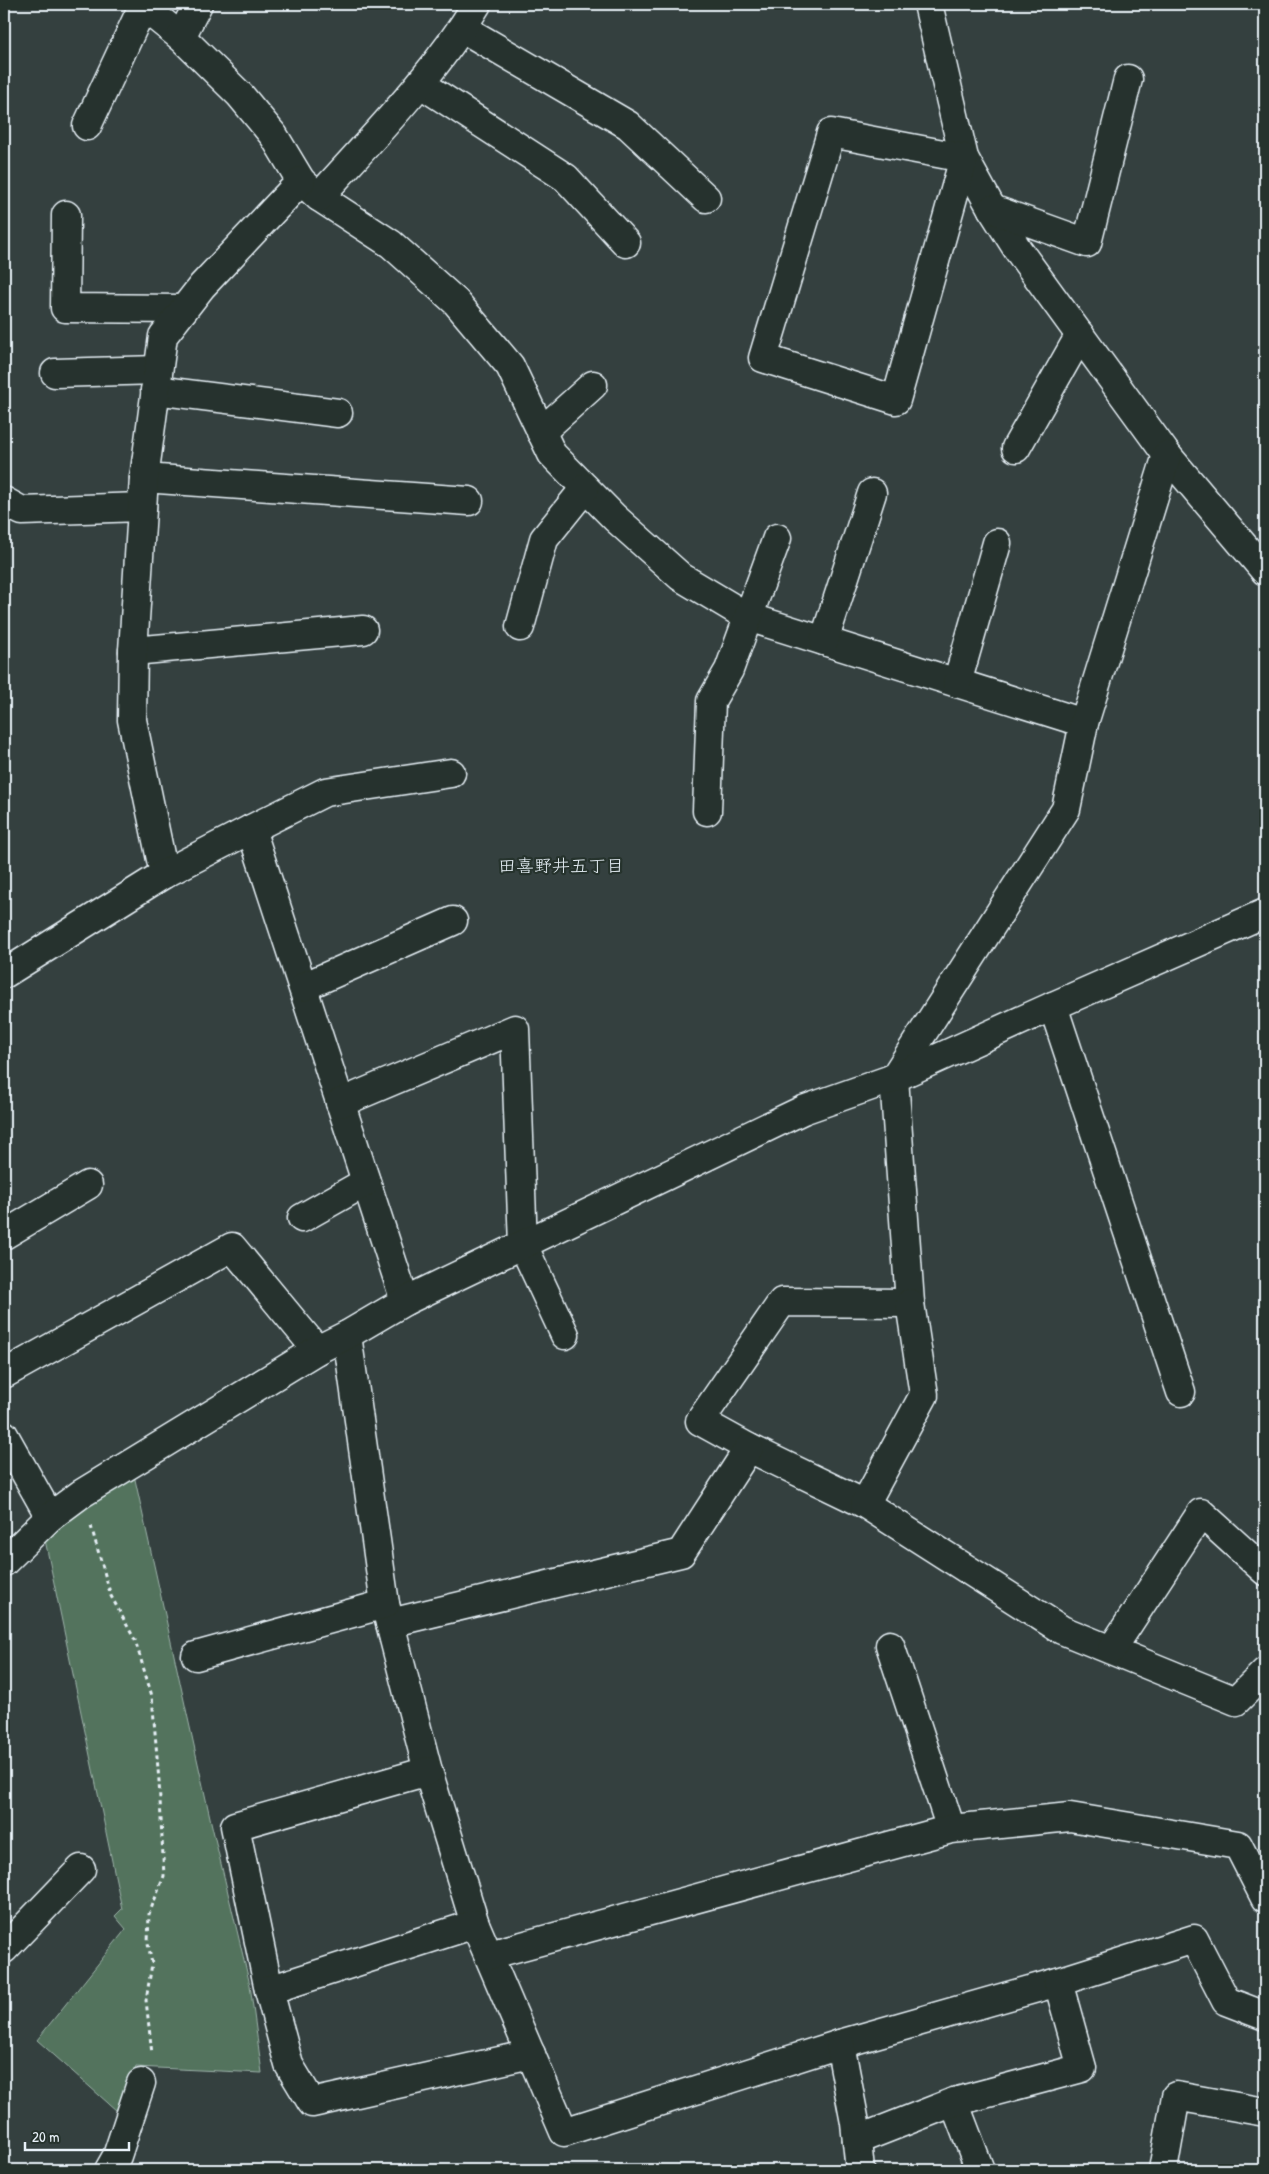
<svg xmlns="http://www.w3.org/2000/svg" width="1269" height="2174" font-family="'Patrick Hand','Klee One',sans-serif">
<style>
.green{fill:#52735d;stroke:#9db2aa}
.lines{fill:none;stroke-linecap:round;stroke-linejoin:round}
.minor-casing{stroke:#e8f1f8;stroke-width:31}
.path{stroke:#e8f1f8;stroke-width:3;stroke-dasharray:4 4;stroke-linecap:butt}
.minor{stroke:#26332d;stroke-width:28}
.labels{text-anchor:middle;stroke-width:4.5;stroke-linejoin:round;paint-order:stroke}
.neighbourhood-label{font-size:18px;fill:#e8f1f8;stroke:#26332d}
</style>
<rect width="100%" height="100%" fill="#34403f"/>
<filter id="ink" filterUnits="userSpaceOnUse"><feTurbulence type="fractalNoise" baseFrequency=".02" numOctaves="2"/><feDisplacementMap in="SourceGraphic" scale="10" xChannelSelector="R" yChannelSelector="G"/><feConvolveMatrix kernelMatrix="1 2 1 2 8 2 1 2 1" color-interpolation-filters="sRGB"/></filter>
<g filter="url(#ink)">
<polygon class="green" points="134,1475 211,1822 250,1985 262,2073 136,2067 117,2111 37,2040 126,1929 115,1916 122,1909 44,1535"/>
<g class="lines">
<defs>
<g id="minor">
<polyline points="140,4 181,37 240,95 274,136 301,181 319,197 391,244 456,302 510,366 552,454 615,518 681,577 748,617 1084,723"/>
<polyline points="928,4 964,158 992,209 1018,250 1167,455 1265,571"/>
<polyline points="462,28 628,125 706,198"/>
<polyline points="181,37 198,4"/>
<polyline points="421,84 566,178 626,243"/>
<polyline points="87,126 143,6"/>
<polygon points="831,133 964,158 896,400 763,358"/>
<path d="M319,197C375,135 434,75 477,4"/>
<polyline points="992,209 1087,243 1128,79"/>
<polyline points="66,215 65,308 184,309"/>
<polyline points="55,373 158,370"/>
<polyline points="155,390 338,413"/>
<polyline points="541,432 593,385"/>
<polyline points="1016,448 1080,335"/>
<polyline points="1167,455 1084,723 1066,809 894,1078 910,1303 782,1302 700,1421 749,1448 865,1504 1062,1630 1236,1701 1265,1672"/>
<polyline points="144,478 469,501"/>
<polyline points="4,501 22,511 142,507"/>
<polyline points="520,627 544,539 585,488"/>
<polyline points="824,641 872,493"/>
<polyline points="133,651 363,630"/>
<polyline points="957,683 997,543"/>
<polyline points="707,811 711,701 729,670 777,538"/>
<polyline points="251,829 325,792 451,773"/>
<polyline points="164,874 132,720 133,651 144,478 163,336 202,286 301,181"/>
<polyline points="4,974 164,874 251,829 405,1301"/>
<polyline points="303,987 453,921"/>
<polyline points="1053,1006 1181,1392"/>
<polyline points="340,1103 515,1029 523,1245 565,1335"/>
<polyline points="302,1218 366,1182"/>
<polyline points="4,1235 88,1185"/>
<polyline points="347,1335 385,1604 428,1771 475,1924 564,2132 840,2044 1058,1982 1194,1939 1226,2001 1265,2016"/>
<polyline points="4,1374 232,1247 317,1350"/>
<polyline points="4,1435 50,1517"/>
<polyline points="865,1504 924,1395 910,1303"/>
<polyline points="4,1562 50,1517 81,1494 317,1350 347,1335 405,1301 803,1110 894,1078 1053,1006 1265,913"/>
<polyline points="390,1623 681,1553 749,1448"/>
<polyline points="890,1645 951,1829"/>
<polyline points="1112,1649 1201,1513 1265,1571"/>
<polyline points="196,1656 385,1604"/>
<polyline points="428,1771 235,1826 269,1990 289,2065 312,2103 531,2054"/>
<polyline points="4,1949 81,1869"/>
<polyline points="489,1955 951,1829 1070,1817 1238,1845 1265,1898"/>
<polyline points="269,1990 475,1924"/>
<polyline points="840,2044 855,2123 860,2170"/>
<polyline points="954,2102 980,2170"/>
<polyline points="857,2140 954,2102 1082,2068 1058,1982"/>
<polyline points="109,2170 117,2156 141,2083"/>
<polyline points="1163,2170 1176,2096 1265,2112"/>
</g>
</defs>
<use href="#minor" class="minor-casing"/>
<polyline class="path" points="91,1526 111,1596 135,1640 152,1696 159,1781 164,1876 149,1914 148,1943 152,1964 146,2000 152,2054"/>
<use href="#minor" class="minor"/>
</g>
</g>
<g class="labels">
<g class="neighbourhood-label">
<text x="561" y="872">田喜野井五丁目</text>
</g>
</g>
<rect width="1269" height="2174" fill="none" stroke="#26332d" stroke-width="20"/>
<rect x="10" y="10" width="1249" height="2154" fill="none" stroke="#e8f1f8" stroke-width="2" filter="url(#ink)"/>
<path d="M25 2142v8h104v-8" fill="none" stroke="#e8f1f8" stroke-width="2.5"/>
<text x="32" y="2142" font-size="15" fill="#e8f1f8" stroke="#26332d" stroke-width="4" paint-order="stroke">20 m</text>
</svg>
